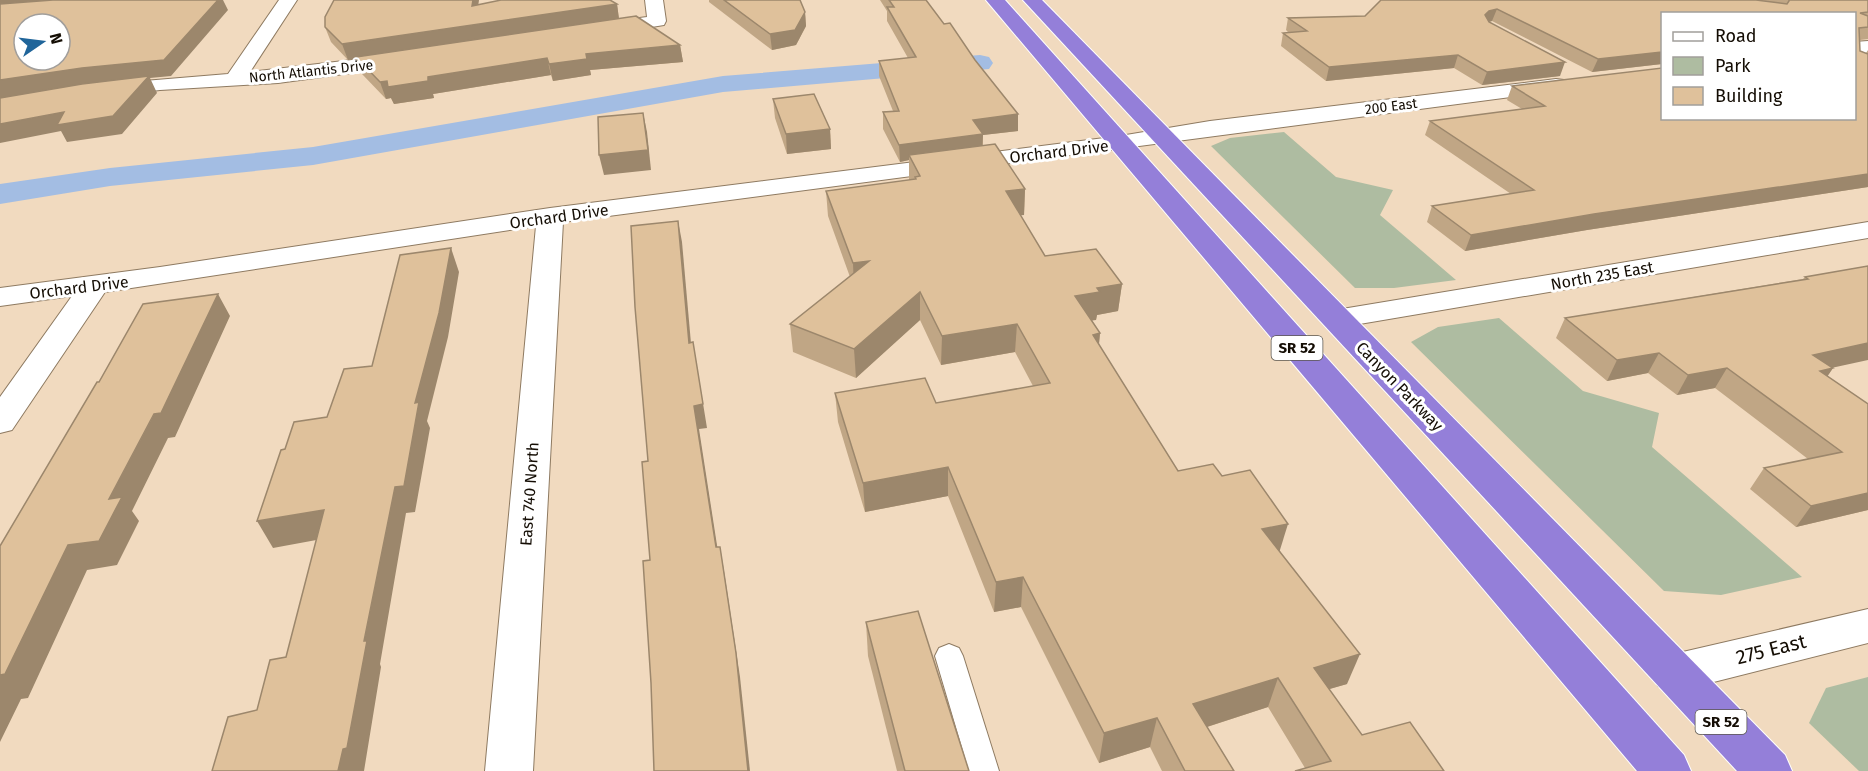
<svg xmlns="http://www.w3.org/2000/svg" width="1868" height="771" font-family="'Fira Sans',sans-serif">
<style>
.green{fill:#aebca1}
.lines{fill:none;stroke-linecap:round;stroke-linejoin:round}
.canal{fill:#a3bde3;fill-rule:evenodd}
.lane-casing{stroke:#8e7a61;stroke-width:2}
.street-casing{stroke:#8e7a61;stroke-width:2}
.highway-casing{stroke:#fff;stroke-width:2}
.lane{fill:#fff;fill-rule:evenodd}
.street{fill:#fff;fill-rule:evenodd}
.highway{fill:#947fd9;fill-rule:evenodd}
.wall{fill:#c0a685}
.shaded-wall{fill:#9c876c}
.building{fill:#dfc19b;stroke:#9c876c;stroke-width:1.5;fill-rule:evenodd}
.labels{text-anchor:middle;stroke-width:6;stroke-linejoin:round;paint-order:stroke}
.far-street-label{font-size:14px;fill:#140d04;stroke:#fff}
.shield{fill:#fff;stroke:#5a564f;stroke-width:1.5}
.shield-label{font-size:15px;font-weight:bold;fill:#140d04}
.street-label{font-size:16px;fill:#140d04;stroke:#fff}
.near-street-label{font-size:20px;fill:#140d04;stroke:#fff}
</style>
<rect width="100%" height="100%" fill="#f1dabf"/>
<g class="green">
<polygon points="1284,132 1336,177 1393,190 1380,215 1456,280 1394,288 1355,288 1211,146 1230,138"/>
<polygon points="1499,318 1583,391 1659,413 1652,447 1802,577 1721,595 1664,591 1411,342 1438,327"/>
<polygon points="1868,677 1868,771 1859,771 1809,723 1826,688"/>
</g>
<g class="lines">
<polygon class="canal" points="980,55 989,57 993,63 989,69 723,92 313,165 110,186 0,204 0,184 110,168 313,147 723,76"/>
<defs>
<polygon id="lane" points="949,644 959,648 963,656 999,771 969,771 935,656 939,648"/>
<g id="street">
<polygon points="279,0 297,0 250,72 403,54 410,56 413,60 410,64 403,66 278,83 160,90 108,96 100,95 97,90 100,85 108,84 228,74"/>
<polygon points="645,0 663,0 666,21 664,25 602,35 595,33 592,29 595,25 602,23 647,17"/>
<polygon points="1868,41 1868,53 1854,54 1854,42"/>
<polygon points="1556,79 1564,80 1567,85 1564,90 563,222 533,771 485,771 536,226 105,292 12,430 0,433 0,397 72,296 0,306 0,288 160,267 550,208 1120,136 1210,121"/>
<polygon points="1868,222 1868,238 1336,328 1325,325 1321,319 1325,313 1336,310"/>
<polygon points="1868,609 1868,643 1674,692 1658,686 1652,673 1658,660 1674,654"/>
</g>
<g id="highway">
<polygon points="986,0 1005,0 1684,755 1691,771 1637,771"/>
<polygon points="1023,0 1042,0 1785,755 1792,771 1737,771"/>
</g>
</defs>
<use href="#lane" class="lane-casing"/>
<use href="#street" class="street-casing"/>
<use href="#highway" class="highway-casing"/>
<use href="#lane" class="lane"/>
<use href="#street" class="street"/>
<use href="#highway" class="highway"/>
</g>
<g class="wall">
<polygon points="709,0 800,0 805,12 806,26 796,45 772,50 709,2"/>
<polygon points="880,0 926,0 1018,131 983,135 983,145 1025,189 1024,215 1020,215 1045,256 1122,284 1118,311 1097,315 1096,320 1092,320 1100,333 1099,345 1178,471 1280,551 1347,684 1329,689 1362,735 1444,771 1305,768 1268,707 1207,727 1234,771 1162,771 1150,747 1099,763 1021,607 994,612 948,496 865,512 838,422 835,393 936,403 1033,386 1015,352 941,365 920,320 856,378 793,352 790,324 850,277 828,216 826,191 909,180 909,160 900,162 883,129 883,112 893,111 879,76 879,61 908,58 887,21 887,11"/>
<polygon points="1381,0 1762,1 1760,0 1868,0 1868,39 1860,40 1860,51 1866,53 1868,50 1868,187 1587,230 1465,251 1427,222 1432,206 1511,194 1425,135 1430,121 1522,109 1507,100 1512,86 1854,118 1662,14 1662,64 1592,72 1492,21 1489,22 1560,76 1482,85 1454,68 1326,81 1281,46 1283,33 1289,33 1286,30 1288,18 1365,16"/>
<polygon points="617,4 619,19 680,45 683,62 590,70 591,75 553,81 551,75 433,94 434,98 394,104 391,98 386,99 362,74 356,58 348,60 331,42 325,27"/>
<polygon points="773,99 830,129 831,149 787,154 775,118"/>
<polygon points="1868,266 1832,368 1833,368 1827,376 1868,510 1796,527 1750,489 1764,468 1808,459 1715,388 1677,395 1648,373 1607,381 1556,338 1565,318 1803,279 1805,277"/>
<polygon points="866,622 969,771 897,771 868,656"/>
</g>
<g class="shaded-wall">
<polygon points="0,0 53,0 0,4"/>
<polygon points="205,0 223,0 228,10 171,76 150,78 157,93 122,134 67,142 61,131 0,143 0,124 64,112 113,116 0,98 0,80"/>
<polygon points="473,0 479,0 476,21 472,6"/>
<polygon points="617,4 619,19 348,60 342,44"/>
<polygon points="1497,9 1492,21 1485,23 1485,15 1489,11"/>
<polygon points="805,12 806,26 796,45 772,50 770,34"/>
<polygon points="680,45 683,62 590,70 591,75 553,81 549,64 586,54"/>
<polygon points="1662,52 1662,64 1592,72 1598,59"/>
<polygon points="1458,55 1454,68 1326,81 1329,67"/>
<polygon points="547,58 551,75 433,94 434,98 394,104 391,98 386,99 380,82 428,77"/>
<polygon points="1565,62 1560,76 1482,85 1487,72"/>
<polygon points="643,113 647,132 651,170 604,175 599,155"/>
<polygon points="1018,114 1018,131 983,135 982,151 909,155 909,160 900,162 899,145 973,120"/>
<polygon points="830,129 831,149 787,154 786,134"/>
<polygon points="1868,174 1868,187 1587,230 1465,251 1471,235 1594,214"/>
<polygon points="1025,189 1024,215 1005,217 1006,191"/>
<polygon points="678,221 682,242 693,366 689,343"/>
<polygon points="451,248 459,272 448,337 427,421 430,428 415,512 406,513 380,664 381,667 364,771 338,771 395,487"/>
<polygon points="869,261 854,290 853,263"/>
<polygon points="1122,284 1118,311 1097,315 1096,320 1073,323 1075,296 1097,288"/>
<polygon points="920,292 920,320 856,378 854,349"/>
<polygon points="218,294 230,316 175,437 168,438 132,511 139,521 117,565 87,570 28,698 21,699 0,742 0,675 68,545 109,499"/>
<polygon points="1017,324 1015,352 941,365 942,336"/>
<polygon points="1100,333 1097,362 1093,335"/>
<polygon points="693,342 707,428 699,429 721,571 716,547 694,406"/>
<polygon points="1868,343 1868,360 1799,375 1813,355"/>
<polygon points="1659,353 1648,373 1607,381 1617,360"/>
<polygon points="1727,368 1715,388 1677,395 1688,375"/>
<polygon points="1833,368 1819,389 1820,371"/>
<polygon points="948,467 948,496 865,512 863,483"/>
<polygon points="1868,493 1868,510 1796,527 1811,506"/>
<polygon points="324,510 338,536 273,548 257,521"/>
<polygon points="1288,524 1279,553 1262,529"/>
<polygon points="720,547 724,571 740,677 750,771 748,771"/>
<polygon points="1023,577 1021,607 994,612 996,582"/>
<polygon points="1360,654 1347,684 1302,697 1314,668"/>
<polygon points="1278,678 1268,707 1185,734 1193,704"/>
<polygon points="1157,718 1150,747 1099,763 1104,733"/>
</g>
<g class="building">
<path d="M53,0H218L164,60L82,68L0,80V4ZM24,24H60V60H24Z"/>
<polygon points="334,0 473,0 472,6 501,0 610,0 617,4 342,44 325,27 325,17"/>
<polygon points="724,0 800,0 805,12 795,30 770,34"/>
<polygon points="889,0 926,0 944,24 950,23 975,60 1018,114 973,120 983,134 899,145 883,112 899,111 879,61 916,57 887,7 894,7"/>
<polygon points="1381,0 1756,0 1787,4 1789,1 1789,0 1868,0 1868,12 1860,13 1868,16 1868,27 1859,28 1860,51 1868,54 1868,174 1594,214 1471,235 1432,206 1534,190 1430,121 1545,106 1512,86 1662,68 1662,118 1854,118 1854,14 1662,14 1662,52 1598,59 1497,9 1489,11 1485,15 1489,22 1565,62 1487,72 1458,55 1329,67 1283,33 1307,31 1288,18 1365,16"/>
<polygon points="636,16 680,45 586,54 587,59 549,64 547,58 428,77 428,81 388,87 387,81 380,82 356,57"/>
<polygon points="149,76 113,116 57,125 64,112 0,124 0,98 82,84"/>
<polygon points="814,94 830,129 786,134 773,99"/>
<polygon points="643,113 648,150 599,155 598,117"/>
<polygon points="995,144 1025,189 1006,191 1045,256 1096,249 1122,284 1097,288 1100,292 1075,296 1100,333 1093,335 1178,471 1213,464 1222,476 1250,470 1288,524 1262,529 1360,654 1314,668 1362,735 1410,722 1444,771 1295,771 1331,761 1278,678 1193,704 1234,771 1185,771 1157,718 1104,733 1023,577 996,582 948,467 863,483 835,393 925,378 936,403 1050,383 1017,324 942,336 920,292 854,349 790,324 869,261 853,263 826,191 916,179 915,177 920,176 909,155"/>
<polygon points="678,221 689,343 693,342 703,404 694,406 716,547 720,547 736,653 748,771 654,771 651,683 643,561 650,560 642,462 648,461 635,307 631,226"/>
<polygon points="451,248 439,313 415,403 419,402 404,486 395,487 364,641 367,641 347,748 343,749 338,771 212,771 228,717 257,710 270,660 286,657 324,510 257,521 281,450 285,449 294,422 327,417 344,369 372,366 400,255"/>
<polygon points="1868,266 1868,343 1813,355 1833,368 1820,371 1868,404 1868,493 1811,506 1764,468 1842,452 1727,368 1688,375 1659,353 1617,360 1565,318 1808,279 1805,277"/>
<polygon points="218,294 161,413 154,414 109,499 122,497 99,541 68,545 5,674 0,675 0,546 97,382 99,382 143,304"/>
<polygon points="918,611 969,771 905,771 866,622"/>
</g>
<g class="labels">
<g class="far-street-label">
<text transform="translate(311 71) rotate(-6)" y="5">North Atlantis Drive</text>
<text transform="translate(1391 106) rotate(-7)" y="5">200 East</text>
</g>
<g class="shield">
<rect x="1271.5" y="336" width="51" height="24" rx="4.5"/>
<rect x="1695.5" y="710" width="51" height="24" rx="4.5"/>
</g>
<g class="shield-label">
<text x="1297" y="353">SR 52</text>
<text x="1721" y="727">SR 52</text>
</g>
<g class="street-label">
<text transform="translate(1059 151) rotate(-7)" y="6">Orchard Drive</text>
<text transform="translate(559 216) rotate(-8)" y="6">Orchard Drive</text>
<text transform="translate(1602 275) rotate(-10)" y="6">North 235 East</text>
<text transform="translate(79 287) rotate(-7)" y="6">Orchard Drive</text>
<text transform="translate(1400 386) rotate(46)" y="6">Canyon Parkway</text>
<text transform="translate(529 494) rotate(-86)" y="6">East 740 North</text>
</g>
<g class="near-street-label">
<text transform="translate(1771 649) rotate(-14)" y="7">275 East</text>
</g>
</g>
<rect x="1661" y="12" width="195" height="108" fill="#ffffff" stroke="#a19e9b" stroke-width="1.5"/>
<rect x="1673" y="32" width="30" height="9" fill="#ffffff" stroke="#a19e9b" stroke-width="1.5"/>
<text x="1715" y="42" font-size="18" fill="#140d04">Road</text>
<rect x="1673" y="57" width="30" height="18" fill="#aebca1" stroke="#a19e9b" stroke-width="1.5"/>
<text x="1715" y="72" font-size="18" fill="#140d04">Park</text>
<rect x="1673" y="87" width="30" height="18" fill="#dfc19b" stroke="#a19e9b" stroke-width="1.5"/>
<text x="1715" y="102" font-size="18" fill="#140d04">Building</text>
<g transform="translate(42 42) rotate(76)"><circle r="28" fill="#ffffff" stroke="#a19e9b" stroke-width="1.5"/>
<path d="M0-4.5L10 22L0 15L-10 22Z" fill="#20659a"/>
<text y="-9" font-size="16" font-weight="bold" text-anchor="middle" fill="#140d04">N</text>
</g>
</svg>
